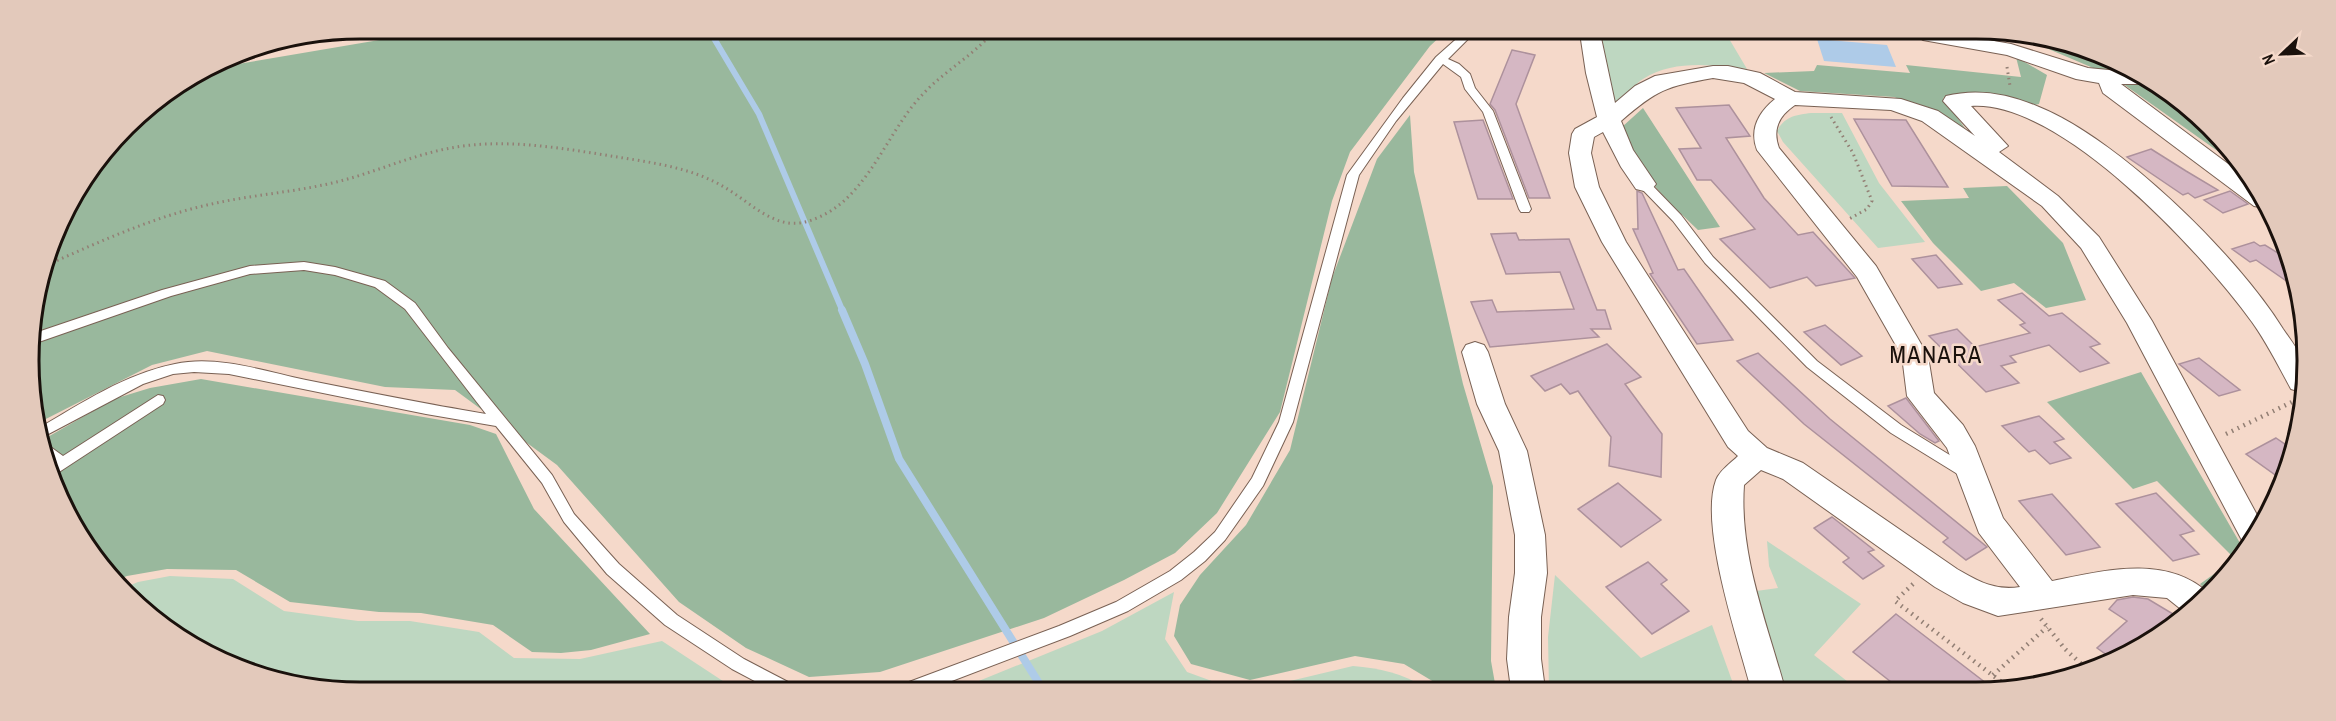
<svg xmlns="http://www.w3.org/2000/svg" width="2336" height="721" font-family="'Archivo Narrow',sans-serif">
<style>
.green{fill:#bed7c1}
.forest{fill:#99b89d}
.water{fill:#aecbe8}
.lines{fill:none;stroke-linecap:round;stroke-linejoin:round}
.stream-far1{stroke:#aecbe8;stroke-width:6}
.stream{stroke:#aecbe8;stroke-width:8}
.building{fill:#d5b7c3;stroke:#ad919c;stroke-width:1.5}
.service-casing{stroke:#796154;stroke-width:2}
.minor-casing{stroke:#796154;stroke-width:2}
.path-far1{stroke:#927f74;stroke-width:3;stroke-dasharray:1.5 4;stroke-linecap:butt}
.path{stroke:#927f74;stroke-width:4.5;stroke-dasharray:1.5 5;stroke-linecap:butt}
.service{fill:#fff;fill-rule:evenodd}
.minor{fill:#fff;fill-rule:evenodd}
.labels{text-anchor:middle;stroke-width:5;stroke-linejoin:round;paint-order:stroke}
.quarter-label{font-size:24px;letter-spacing:1.5px;fill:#1a110c;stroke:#f5d9ca}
.rim{fill:none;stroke:#1a110c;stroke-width:3}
</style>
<rect width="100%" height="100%" fill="#f5d9ca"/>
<g class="green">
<polygon points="360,29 387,29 255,52 257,49"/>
<path d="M1598,33L1728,37L1747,69C1713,65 1674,59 1643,79C1630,87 1628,102 1612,105Z"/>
<path d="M1811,113H1842L1879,183L1925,242L1878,248L1783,142L1777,131C1785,116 1796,115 1811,113Z"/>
<polygon points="1767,541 1861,604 1814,655 1857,689 1779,689 1749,592 1778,588 1769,566"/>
<polygon points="1555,575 1641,658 1712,625 1735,689 1549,689 1548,637"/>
<polygon points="170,576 233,579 284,611 358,621 410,621 479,632 514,658 580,659 662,641 732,687 295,686 176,636 126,587 138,582"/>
<polygon points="1174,592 1165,639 1187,672 1231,688 964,687 1102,631"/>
<path d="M1353,666C1379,668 1403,673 1425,688H1261Z"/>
</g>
<g class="forest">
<polygon points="418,29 1444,33 1430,46 1350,152 1332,201 1280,412 1217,513 1175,553 1124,580 1044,618 880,672 809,677 746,648 679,602 557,465 455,390 385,387 207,351 152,365 38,423 31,318 63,213 141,111 234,54 240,52 232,65 391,38"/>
<polygon points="1987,35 2041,35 2160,85 2250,174 2112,76 2032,42"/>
<path d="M2016,57L2047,75L2039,104C2007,113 1976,83 1943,98L1975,142L1919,106L1894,97L1800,91L1764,73L1814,71L1817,65L1910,73L1906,65L2021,77Z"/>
<path d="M1643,108L1720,227L1698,230C1663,196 1638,175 1622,127Z"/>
<polygon points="1410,115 1414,172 1463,384 1493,486 1491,661 1496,689 1438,688 1434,682 1404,664 1355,656 1250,680 1191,664 1174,636 1180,605 1200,575 1246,525 1290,450 1332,278 1377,159"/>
<polygon points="2007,186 2063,243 2086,300 2046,308 2014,283 1981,291 1933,243 1901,201 1969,198 1963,188"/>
<polygon points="2141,372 2244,550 2208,593 2200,584 2235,559 2157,481 2133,489 2047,402"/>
<polygon points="201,379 470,425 496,434 534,509 650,634 591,650 561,653 532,652 493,625 421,613 379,612 290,602 236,570 167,569 127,576 119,579 85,545 39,442 114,399 150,388"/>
</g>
<polygon class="water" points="1817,39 1887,45 1896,67 1824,61"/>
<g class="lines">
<polyline class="stream-far1" points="709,30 759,114 843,312"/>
<polyline class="stream" points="842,310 865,364 899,459 1042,688"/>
</g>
<g class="building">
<polygon points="1512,50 1535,55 1516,104 1550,198 1529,198 1495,110 1490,104"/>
<polygon points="1729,105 1750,136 1726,138 1764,198 1798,235 1813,232 1855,278 1816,286 1807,277 1770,288 1720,239 1755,229 1711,180 1697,180 1679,149 1701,148 1676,108"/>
<polygon points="1854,119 1906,120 1948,187 1892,186"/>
<polygon points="1483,120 1513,199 1478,199 1454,122"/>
<polygon points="2151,149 2186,171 2218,190 2195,198 2188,193 2183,195 2127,157"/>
<polygon points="1637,191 1642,193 1678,270 1684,269 1733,340 1697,344 1650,274 1653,273 1633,229 1638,229"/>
<polygon points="2230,191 2248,204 2223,213 2204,200"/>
<polygon points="1516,233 1519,240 1569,239 1597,310 1605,310 1611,329 1591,329 1599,337 1490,347 1471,302 1492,300 1497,312 1574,309 1560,272 1506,274 1491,234"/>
<polygon points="2254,242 2260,246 2265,245 2286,258 2298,289 2256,260 2250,262 2232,249"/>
<polygon points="1936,255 1962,284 1938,288 1912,259"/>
<polygon points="2022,293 2049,316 2062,313 2100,344 2090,347 2109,363 2080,372 2049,345 2010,356 2016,362 2001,366 2019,383 1986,392 1929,336 1957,329 1975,347 2030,333 2020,325 2025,323 1998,300"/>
<polygon points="1825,325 1862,356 1841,365 1804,332"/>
<polygon points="1607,344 1641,377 1625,384 1662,434 1661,477 1609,466 1611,437 1578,391 1570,394 1561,384 1545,391 1531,376"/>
<polygon points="1758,353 1830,419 1987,547 1966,560 1943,542 1948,538 1804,424 1737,361"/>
<polygon points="2199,358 2240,390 2219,396 2179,364"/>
<polygon points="1906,398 1939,441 1935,443 1920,434 1888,406"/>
<polygon points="2039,416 2064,439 2054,442 2071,458 2050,464 2035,450 2029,452 2002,426"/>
<polygon points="2276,438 2292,449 2281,479 2246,454"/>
<polygon points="1618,483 1661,520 1621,547 1578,509"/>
<polygon points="2156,493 2194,531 2180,535 2199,554 2173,561 2116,504"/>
<polygon points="2052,494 2100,547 2066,555 2019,501"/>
<polygon points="1832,517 1874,550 1868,552 1884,566 1863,579 1843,562 1849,558 1814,528"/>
<polygon points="1648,562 1667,580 1661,584 1689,611 1652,634 1606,587"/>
<polygon points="2133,597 2148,599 2173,614 2159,632 2114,660 2097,648 2127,621 2109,609 2117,600"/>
<polygon points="1896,614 1995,690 1900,689 1853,652"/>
</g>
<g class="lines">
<defs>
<g id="service">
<polygon points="1463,33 1474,33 1448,59 1459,64 1470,74 1475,88 1493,111 1531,209 1529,212 1521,212 1519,209 1483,112 1465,89 1461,77 1443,64 1396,121 1359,175 1293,422 1263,486 1225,540 1205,561 1181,580 1128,611 1070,636 936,687 907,687 909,682 1059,626 1116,602 1170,571 1194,552 1215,532 1252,478 1279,422 1347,175 1403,98 1436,57"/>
<polygon points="1644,180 1648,181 1681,215 1713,257 1817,361 1901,425 1974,470 1976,474 1974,478 1964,478 1891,433 1807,367 1705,263 1673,221 1640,187 1638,184 1640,181"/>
<path d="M304,262L335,267L385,281L415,303L448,348L552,475L574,514L619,564L677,615L744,659L788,682L790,687H766L732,669L665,625L607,574L564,522L542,483L496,426L426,414L229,374L194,372L173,374L143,384L39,439V428C82,403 125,374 175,364C217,355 264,371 306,380C366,392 426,404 486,414L405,309L375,287L335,275L304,270L250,274L171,296L33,344L32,334L162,290L250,266Z"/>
<polygon points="158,395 163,396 165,400 163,404 53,476 48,465 52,463 45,459 39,442 45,443 63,456"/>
</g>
<g id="minor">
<path d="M1580,33H1600L1615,103L1635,86L1655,76L1713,66H1728L1760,73L1795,92L1901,99L1938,111L1975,136L1943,101L1946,96C1978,88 2009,94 2039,107C2120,140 2237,255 2283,329C2289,338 2299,350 2301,360C2303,370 2301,382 2301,392L2291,389C2279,367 2267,343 2252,322C2203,254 2060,99 1971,106L2008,146L1999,152L2058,196L2099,237L2152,321L2263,526L2246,548L2127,323L2081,248L2042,206L1922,121L1891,110L1795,105C1779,116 1772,129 1779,148L1876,266L1928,356L1934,393L1963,425L1975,446L2003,518L2052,581C2102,571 2166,554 2208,593L2187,614L2167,598L2133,595L1998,616L1963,603L1935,587L1783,479L1761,470L1744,485C1739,555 1767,623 1785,689H1751C1738,640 1699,526 1716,480C1720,470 1731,463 1738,456L1728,447L1602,242L1575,187L1569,153L1572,134L1575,129L1597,117L1586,73ZM1713,78L1744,83L1775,99C1759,112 1749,129 1757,150L1857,277L1902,356L1907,396L1947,448L1979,533L2020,587C1994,591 1978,581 1957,569L1803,463L1767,448L1748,431L1626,242L1599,187L1591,153L1594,137L1603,132L1621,167L1636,189L1644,191L1652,189L1656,184L1633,150L1621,121C1658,89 1665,87 1713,78Z"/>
<polygon points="1913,34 1960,35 2011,44 2088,68 2129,72 2152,81 2144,84 2121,84 2255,184 2265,208 2254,206 2103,93 2099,83 2076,79 2007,55 1923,40"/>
<polygon points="1475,342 1484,345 1488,352 1505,404 1527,451 1545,535 1547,573 1541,617 1541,659 1545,689 1511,689 1507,659 1509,617 1515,573 1515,535 1499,451 1477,404 1462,352 1466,345"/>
</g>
</defs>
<use href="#service" class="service-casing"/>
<use href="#minor" class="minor-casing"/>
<g class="path-far1">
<polyline points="2007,67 2010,86"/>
<polyline points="1831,117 1853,153 1872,201 1867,209 1849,219"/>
<path d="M47,265C99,242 151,218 207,205C245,196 285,193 323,185C364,177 401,159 441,150C497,137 555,147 611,156C648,162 691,167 724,187C749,201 774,230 805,222C865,207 884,135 922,95C944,71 973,56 994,31"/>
</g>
<g class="path">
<polyline points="2226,434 2292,402"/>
<polyline points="1913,584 1895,601 2012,690"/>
<polyline points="2041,619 2065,649 2089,671"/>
<polyline points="1993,675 2047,627"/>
</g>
<use href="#service" class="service"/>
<use href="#minor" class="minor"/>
</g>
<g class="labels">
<g class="quarter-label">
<text x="1936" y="363">MANARA</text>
</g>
</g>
<path d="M0 0H2336V721H0ZM360 39H1976A321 321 0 0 1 2297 360V361A321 321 0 0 1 1976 682H360A321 321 0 0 1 39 361V360A321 321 0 0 1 360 39Z" fill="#e3c9bb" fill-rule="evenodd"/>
<path class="rim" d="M360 39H1976A321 321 0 0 1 2297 360V361A321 321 0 0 1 1976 682H360A321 321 0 0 1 39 361V360A321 321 0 0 1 360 39Z"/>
<g transform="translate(2282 54) rotate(247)" stroke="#f5d9ca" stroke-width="4.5" paint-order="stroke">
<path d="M0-4.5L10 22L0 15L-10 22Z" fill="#1a110c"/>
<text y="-9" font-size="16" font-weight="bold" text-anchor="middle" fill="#1a110c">N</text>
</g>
</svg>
